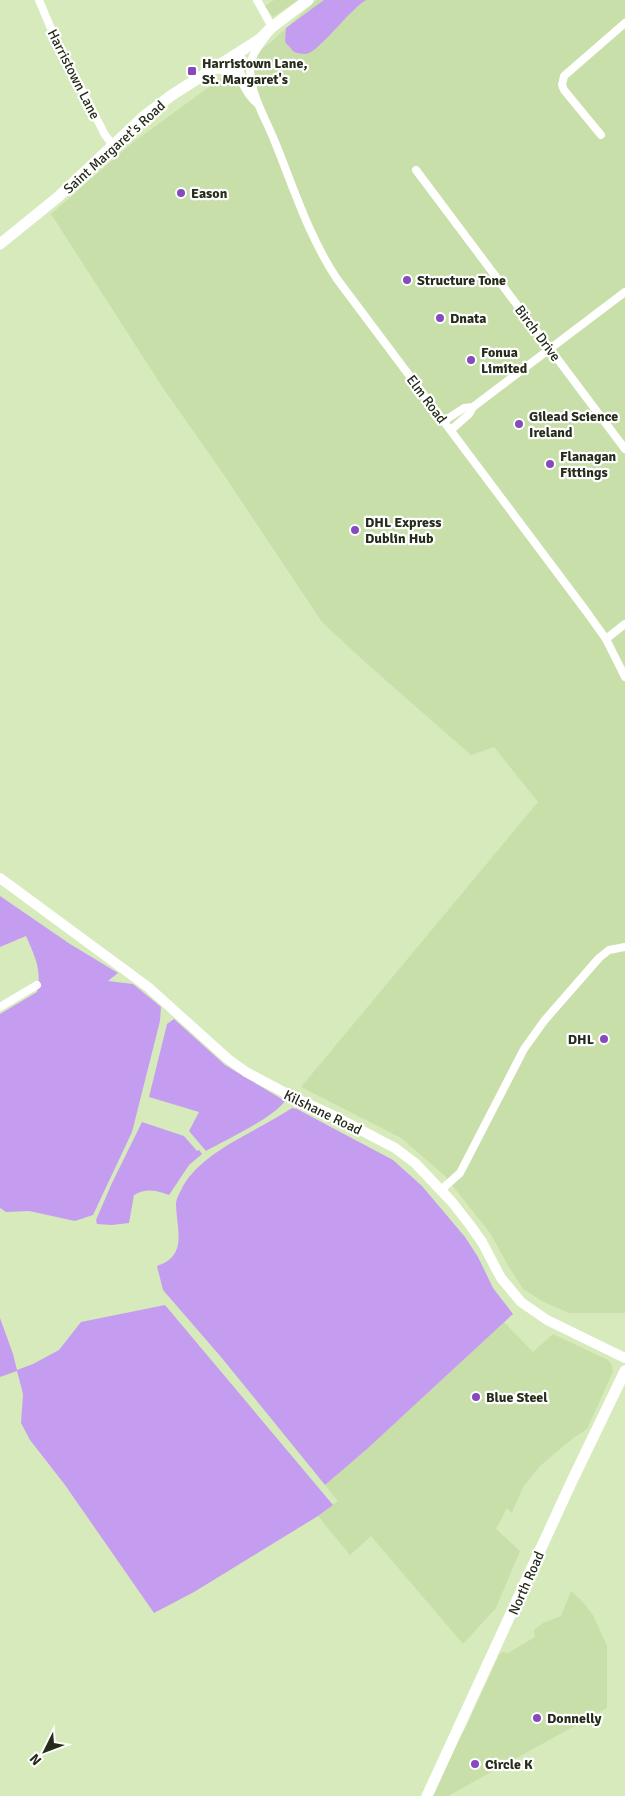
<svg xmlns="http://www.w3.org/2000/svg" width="625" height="1796" font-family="Signika,sans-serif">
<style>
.built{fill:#c9dfa9}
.green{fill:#c59df0}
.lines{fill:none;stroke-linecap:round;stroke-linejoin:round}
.minor{stroke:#fff;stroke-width:8}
.tertiary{stroke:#fff;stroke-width:10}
.secondary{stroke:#fff;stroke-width:11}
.poi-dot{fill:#8749be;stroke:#fff;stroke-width:2}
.labels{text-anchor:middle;stroke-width:4.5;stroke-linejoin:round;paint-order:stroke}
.poi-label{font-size:14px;font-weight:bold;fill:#252c1a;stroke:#fff;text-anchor:start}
.street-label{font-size:14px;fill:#252c1a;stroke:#fff}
</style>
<rect width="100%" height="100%" fill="#d7eabc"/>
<g class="built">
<polygon points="274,0 298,0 273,17 265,6"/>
<polygon points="317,0 625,0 625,1313 569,1313 542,1301 523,1289 509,1267 490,1233 444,1175 401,1138 301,1087 538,802 494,747 471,755 365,662 322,622 224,475 163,388 51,214 132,143 271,42"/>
<polygon points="504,1322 533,1352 553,1334 608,1360 612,1365 613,1372 587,1429 572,1439 540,1466 523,1487 512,1513 507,1508 496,1529 520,1551 496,1608 463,1644 371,1536 350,1555 318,1516 338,1501 325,1485 367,1449"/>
<polygon points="571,1591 582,1601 593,1615 607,1646 607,1708 448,1796 431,1796 457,1742 465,1729 499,1655 503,1652 508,1653 535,1637 534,1630 543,1623 561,1616"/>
</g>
<g class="green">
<path d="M324,0H366C349,10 319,52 306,54C302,54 297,53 294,52L285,42L286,28Z"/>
<path d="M0,896L70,944L118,973L108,981L133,984L161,1007L160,1021L132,1132L93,1215L75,1221L29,1211L6,1212L0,1208V1014L37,992C42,969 35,957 26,936L0,947Z"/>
<path d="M174,1019L225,1065L285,1101C273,1118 226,1140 206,1151L189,1131L199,1112L149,1097L167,1024Z"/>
<path d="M292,1108L297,1109L393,1160L422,1186L465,1237L478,1257L493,1288L513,1314L367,1449L325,1485L221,1357L163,1290L157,1266C189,1256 176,1227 176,1204C176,1198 181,1191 183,1186C204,1150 258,1131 292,1108Z"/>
<path d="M142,1122L184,1136L197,1151L199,1150L202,1154L189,1165L169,1195C156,1190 146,1188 134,1195L129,1223L112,1225L97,1224L96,1220L112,1183Z"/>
<polygon points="165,1305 333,1505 318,1516 194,1592 154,1613 65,1485 30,1440 21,1423 23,1394 17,1371 0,1377 0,1318 13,1354 17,1370 33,1364 59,1350 81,1322"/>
</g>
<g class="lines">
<g class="minor">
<polyline points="39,0 52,31 105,135 113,145"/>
<path d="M257,0L272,27C264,41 249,54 250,70C251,96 266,119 275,142C294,189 309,237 337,279L586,611L606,639L625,677"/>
<polyline points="232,55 243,78"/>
<polyline points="232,55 241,58 250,68"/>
<path d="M213,70C248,67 237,88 257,103"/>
<polyline points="601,135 564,90 562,85 564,76 625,23"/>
<polyline points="416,170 625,449"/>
<polyline points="444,421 464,408 473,407"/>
<polyline points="451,430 469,414 473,407 625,292"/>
<polyline points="606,639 625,624"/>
<polyline points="0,1007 37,985"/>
<polyline points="441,1190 460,1173 524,1049 544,1021 599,958 609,950 625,947"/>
</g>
<polyline class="tertiary" points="0,878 148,987 228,1059 246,1072 293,1097 330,1114 395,1148 415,1163 452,1202 470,1225 482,1242 501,1278 521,1302 547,1320 625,1358"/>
<g class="secondary">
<polyline points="0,244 58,197 143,117 172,95 260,39 272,27 308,0"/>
<polyline points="427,1796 571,1483 625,1371"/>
</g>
</g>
<g class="poi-dot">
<rect x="187" y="66" width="10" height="10" rx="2.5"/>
<circle cx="181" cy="193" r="5"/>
<circle cx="407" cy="280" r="5"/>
<circle cx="440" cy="318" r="5"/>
<circle cx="471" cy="360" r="5"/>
<circle cx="519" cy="424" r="5"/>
<circle cx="550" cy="464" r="5"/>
<circle cx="355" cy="530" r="5"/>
<circle cx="604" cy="1039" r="5"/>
<circle cx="476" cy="1397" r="5"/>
<circle cx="537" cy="1718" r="5"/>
<circle cx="475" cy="1764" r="5"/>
</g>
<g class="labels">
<g class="poi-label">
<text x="202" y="68">Harristown Lane,<tspan x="202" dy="16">St. Margaret's</tspan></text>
<text x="191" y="198">Eason</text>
<text x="417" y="285">Structure Tone</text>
<text x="450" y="323">Dnata</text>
<text x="481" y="357">Fonua<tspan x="481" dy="16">Limited</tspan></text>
<text x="529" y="421">Gilead Science<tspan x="529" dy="16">Ireland</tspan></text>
<text x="560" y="461">Flanagan<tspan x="560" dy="16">Fittings</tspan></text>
<text x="365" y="527">DHL Express<tspan x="365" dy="16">Dublin Hub</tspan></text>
<text x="594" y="1044" text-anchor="end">DHL</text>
<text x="486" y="1402">Blue Steel</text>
<text x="547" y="1723">Donnelly</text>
<text x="485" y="1769">Circle K</text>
</g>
<g class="street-label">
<text transform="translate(74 74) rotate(63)" y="5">Harristown Lane</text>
<text transform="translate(114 147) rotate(-42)" y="5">Saint Margaret's Road</text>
<text transform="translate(538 333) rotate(53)" y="5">Birch Drive</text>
<text transform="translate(427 399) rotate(53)" y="5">Elm Road</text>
<text transform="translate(323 1112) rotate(26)" y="5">Kilshane Road</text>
<text transform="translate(526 1583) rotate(-66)" y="5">North Road</text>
</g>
</g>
<g transform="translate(45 1751) rotate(228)" stroke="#ffffff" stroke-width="4" paint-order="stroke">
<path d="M0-4L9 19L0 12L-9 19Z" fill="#252c1a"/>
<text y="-8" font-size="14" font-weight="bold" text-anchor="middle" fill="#252c1a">N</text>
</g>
</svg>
